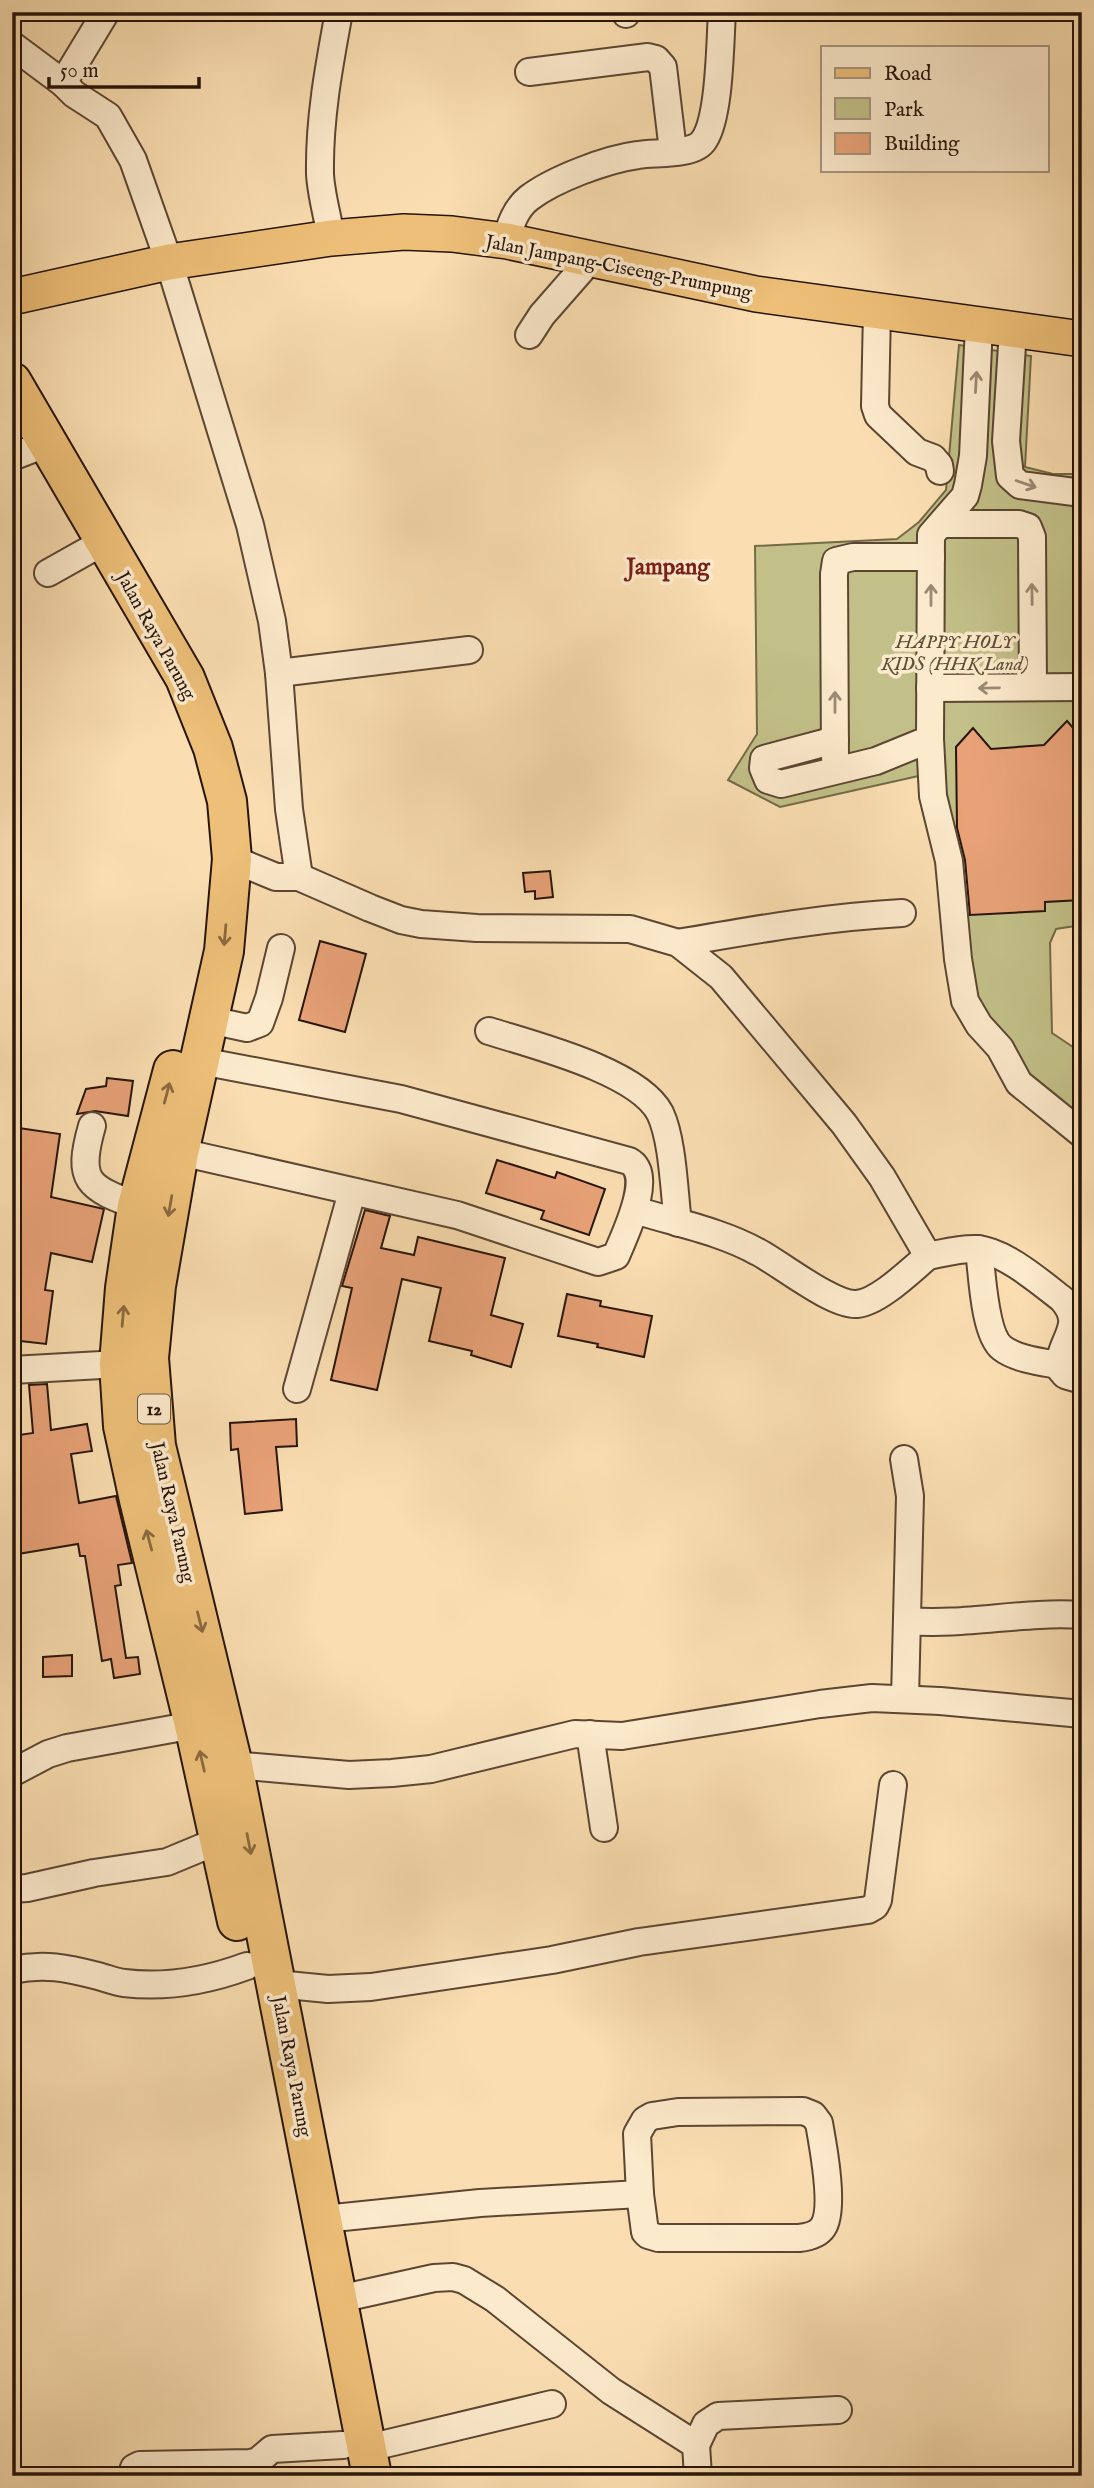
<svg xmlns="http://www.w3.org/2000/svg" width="1094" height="2488" font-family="'IM FELL English',serif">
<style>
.green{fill:#c2c088;stroke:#746a48;stroke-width:2}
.building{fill:#e9a278;stroke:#271409;stroke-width:2}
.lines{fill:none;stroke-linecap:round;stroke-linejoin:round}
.minor-casing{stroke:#5c4633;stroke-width:30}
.major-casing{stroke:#271409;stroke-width:38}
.highway-casing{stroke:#271409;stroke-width:42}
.minor{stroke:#fceacc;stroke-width:26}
.major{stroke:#edbf78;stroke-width:35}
.highway{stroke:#edbf78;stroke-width:38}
.oneway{stroke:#9c8a74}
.oneway2{stroke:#8a6a40}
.labels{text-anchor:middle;stroke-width:7;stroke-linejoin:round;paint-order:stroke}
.shield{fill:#fceacc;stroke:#675444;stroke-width:2}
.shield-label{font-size:18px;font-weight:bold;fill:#271409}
.street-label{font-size:19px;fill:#271409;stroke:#fceacc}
.park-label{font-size:19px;font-style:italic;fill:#5d5035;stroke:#fceacc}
.quarter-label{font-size:23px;font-weight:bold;fill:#7a1f14;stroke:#fceacc}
</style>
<rect width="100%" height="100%" fill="#fadeb1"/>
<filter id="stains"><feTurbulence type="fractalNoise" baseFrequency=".00286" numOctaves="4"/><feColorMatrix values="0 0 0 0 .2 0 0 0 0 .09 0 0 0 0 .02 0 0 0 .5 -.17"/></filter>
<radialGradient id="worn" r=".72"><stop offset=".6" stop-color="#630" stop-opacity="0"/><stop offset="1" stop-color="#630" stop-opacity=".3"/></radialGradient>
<polygon class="green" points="959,345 1031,356 1025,467 1053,474 1082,474 1082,925 1056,929 1050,943 1052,1033 1082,1053 1082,1144 977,1039 945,890 923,775 780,807 728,780 757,734 755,546 897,539 919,522 946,490"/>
<g class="building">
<polygon points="1067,721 1082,738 1082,900 1045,902 1045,911 970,915 965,860 957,828 956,747 973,728 991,749 1044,745"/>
<polygon points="550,871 553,897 535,899 535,891 525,892 523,873"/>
<polygon points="320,941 366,954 345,1032 299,1020"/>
<polygon points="107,1078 133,1081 128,1116 95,1111 77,1114 86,1089 106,1086"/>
<polygon points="12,1127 60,1134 51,1197 104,1209 92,1262 51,1253 45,1290 53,1291 46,1344 12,1340"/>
<polygon points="497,1160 555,1178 557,1172 605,1189 589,1235 541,1219 544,1211 486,1193"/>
<polygon points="365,1210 390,1216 381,1248 414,1255 418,1237 505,1258 491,1315 523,1324 511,1367 471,1355 472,1351 429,1341 441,1288 402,1279 377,1390 331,1380 352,1288 342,1286"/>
<polygon points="567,1294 601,1301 600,1306 652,1316 644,1357 597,1347 598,1344 558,1336"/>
<polygon points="47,1384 51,1430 87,1424 92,1451 71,1454 79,1503 116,1496 132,1563 118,1565 121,1585 115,1586 126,1658 138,1657 140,1674 114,1678 111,1659 102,1661 85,1556 80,1556 78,1544 12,1555 12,1436 33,1433 29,1385"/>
<polygon points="296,1419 297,1446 276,1447 282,1510 245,1514 238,1449 231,1450 230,1423"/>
<polygon points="72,1655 72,1676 43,1677 43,1657"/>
</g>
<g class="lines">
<defs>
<g id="minor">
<polyline points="106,12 63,83 74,94 108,116 133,160 169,262 250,525 272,621 279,673 289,809 299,877"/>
<polyline points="626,12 626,14"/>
<polyline points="12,45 63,83"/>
<polyline points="529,72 648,57 656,59 663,67 673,151"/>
<path d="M331,238C328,217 321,195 320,174C319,119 329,66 339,12"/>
<path d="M507,241C509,226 516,208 529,198C554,179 607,159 638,155C656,152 694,156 704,140C720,117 720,42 722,12"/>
<polyline points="877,311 875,406 878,415 917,452 933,458 939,465 940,471"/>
<polyline points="1013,329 1006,441 1010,476 1020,485 1082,493"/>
<polyline points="529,335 542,315 591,259"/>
<polyline points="12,457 30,450"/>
<polyline points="941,524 1019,524 1028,527 1032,537 1033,687"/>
<polyline points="48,573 89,550"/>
<polyline points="279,673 469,650"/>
<polyline points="930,688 1082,687"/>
<polyline points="930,739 933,796 949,861 958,959 965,1001 979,1025 1000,1048 1019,1083 1082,1134"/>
<polyline points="835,740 764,759 763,768 768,780 781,784 876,761 930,739 931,535 965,496 968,485 973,456 979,325"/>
<polyline points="835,758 834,574 836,561 853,557 931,557"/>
<path d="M232,859L276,877H299L370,908L401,920L421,924L477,928L630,929L678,943L721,977L844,1124L882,1177L928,1256C944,1253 960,1248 977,1249C1004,1251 1040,1282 1062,1299C1087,1327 1058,1339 1060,1369L1065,1375L1082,1380"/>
<path d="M678,943C753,930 826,917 902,913"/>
<polyline points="210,1020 247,1028 260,1023 269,998 281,948"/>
<path d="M489,1031C533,1045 638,1071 660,1113C673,1140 674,1192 678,1223"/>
<path d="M92,1126C76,1182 88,1187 137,1206"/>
<path d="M163,1148L457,1215L598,1262L616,1256C624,1236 655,1175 629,1161L401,1099L201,1061"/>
<path d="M635,1210C676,1223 720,1231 758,1252C781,1264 833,1306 857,1304C879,1302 911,1270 928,1256"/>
<path d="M979,1249C982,1272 984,1334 1002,1348C1016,1359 1042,1362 1059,1365"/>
<polyline points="12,1370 119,1364"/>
<polyline points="297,1389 352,1192"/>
<polyline points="904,1459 910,1496 905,1699"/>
<path d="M907,1621C966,1626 1023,1611 1082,1615"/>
<polyline points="590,1734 604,1828"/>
<polyline points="233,1765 349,1775 392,1773 431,1769 575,1734 622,1736 820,1704 872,1698 940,1701 1082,1714"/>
<polyline points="12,1773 48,1754 67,1748 194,1725"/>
<polyline points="12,1889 27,1888 94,1873 167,1862 220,1840"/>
<path d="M12,1970C44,1963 67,1968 98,1976C106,1978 115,1982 124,1983C165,1988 209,1980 247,1966"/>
<polyline points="277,1984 328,1989 371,1987 552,1960 639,1942 868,1910 875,1906 878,1900 893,1785"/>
<path d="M803,2111L813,2115L819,2123C823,2145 835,2209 823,2227C818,2235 808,2237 799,2238H658L648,2235L645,2232L640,2194L637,2134L645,2120L652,2116L678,2112Z"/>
<polyline points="324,2219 480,2203 640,2194"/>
<polyline points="339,2299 434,2278 453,2277 464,2280 495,2299 611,2391 696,2445 698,2476"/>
<polyline points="696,2445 706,2424 718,2416 838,2410"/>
<polyline points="368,2448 552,2404"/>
<polyline points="131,2476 134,2468 140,2465 250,2463 258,2461 272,2449 343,2445"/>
</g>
<polyline id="major" points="12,297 169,262 331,238 404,232 452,234 507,241 756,294 1082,339"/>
<g id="highway">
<polyline points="12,382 185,678 213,748 227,801 232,859 224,951 179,1153 156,1286 149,1358 156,1446 233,1765 372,2476"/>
<polyline points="173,1070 137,1206 125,1288 119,1364 123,1426 139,1500 194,1725 237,1921"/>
</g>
</defs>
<use href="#minor" class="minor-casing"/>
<use href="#major" class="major-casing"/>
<use href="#highway" class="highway-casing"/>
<use href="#minor" class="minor"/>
<use href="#major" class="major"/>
<use href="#highway" class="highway"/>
</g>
<defs><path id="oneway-shaft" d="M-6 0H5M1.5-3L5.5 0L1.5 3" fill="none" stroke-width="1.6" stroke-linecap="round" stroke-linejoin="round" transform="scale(1.75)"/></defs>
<g class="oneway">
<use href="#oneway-shaft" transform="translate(976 382) rotate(-87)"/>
<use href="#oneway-shaft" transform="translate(1026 484) rotate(19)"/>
<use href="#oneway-shaft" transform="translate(1032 594) rotate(-91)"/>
<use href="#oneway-shaft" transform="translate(931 595) rotate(-90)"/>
<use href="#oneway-shaft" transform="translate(989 688) rotate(179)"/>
<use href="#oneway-shaft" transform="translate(835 702) rotate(-90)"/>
</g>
<g class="oneway2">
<use href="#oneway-shaft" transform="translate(225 935) rotate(95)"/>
<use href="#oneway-shaft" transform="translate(167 1093) rotate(-75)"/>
<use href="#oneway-shaft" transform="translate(170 1206) rotate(100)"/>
<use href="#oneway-shaft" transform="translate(123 1316) rotate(-85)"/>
<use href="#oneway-shaft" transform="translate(149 1540) rotate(-105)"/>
<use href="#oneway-shaft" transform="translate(200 1622) rotate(76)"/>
<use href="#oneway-shaft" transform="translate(202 1761) rotate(-103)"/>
<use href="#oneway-shaft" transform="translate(249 1844) rotate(79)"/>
</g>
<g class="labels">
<rect class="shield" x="138" y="1394.5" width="32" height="29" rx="5"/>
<g class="shield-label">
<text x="154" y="1415">12</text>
</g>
<g class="street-label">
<text transform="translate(619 266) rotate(11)" y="7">Jalan Jampang–Ciseeng–Prumpung</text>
<text transform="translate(157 635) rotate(61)" y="7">Jalan Raya Parung</text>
<text transform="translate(174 1512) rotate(77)" y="7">Jalan Raya Parung</text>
<text transform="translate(293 2066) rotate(79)" y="7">Jalan Raya Parung</text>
</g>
<g class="park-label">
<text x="955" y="648">HAPPY HOLY<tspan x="955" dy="22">KIDS (HHK Land)</tspan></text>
</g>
<g class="quarter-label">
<text x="668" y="574">Jampang</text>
</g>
</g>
<rect width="1094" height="2488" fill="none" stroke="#fadeb1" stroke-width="42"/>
<rect x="14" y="14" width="1066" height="2460" fill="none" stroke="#271409" stroke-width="3.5"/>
<rect x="21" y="21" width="1052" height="2446" fill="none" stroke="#271409" stroke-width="2"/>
<rect x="821" y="46" width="228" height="126" fill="#fceacc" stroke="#a7947e" stroke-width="2"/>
<rect x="835" y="68" width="35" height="10" fill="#edbf78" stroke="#a7947e" stroke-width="2"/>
<text x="884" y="80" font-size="21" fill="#271409">Road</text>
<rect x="835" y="98" width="35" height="21" fill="#c2c088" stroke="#a7947e" stroke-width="2"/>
<text x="884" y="116" font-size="21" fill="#271409">Park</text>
<rect x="835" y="133" width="35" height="21" fill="#e9a278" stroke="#a7947e" stroke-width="2"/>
<text x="884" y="150" font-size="21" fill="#271409">Building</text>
<path d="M49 77v10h150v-10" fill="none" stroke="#271409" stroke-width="3.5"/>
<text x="60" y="77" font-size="21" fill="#271409" stroke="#fceacc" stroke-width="5" paint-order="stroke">50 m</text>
<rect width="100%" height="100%" filter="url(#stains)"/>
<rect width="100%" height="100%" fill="url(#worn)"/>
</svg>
